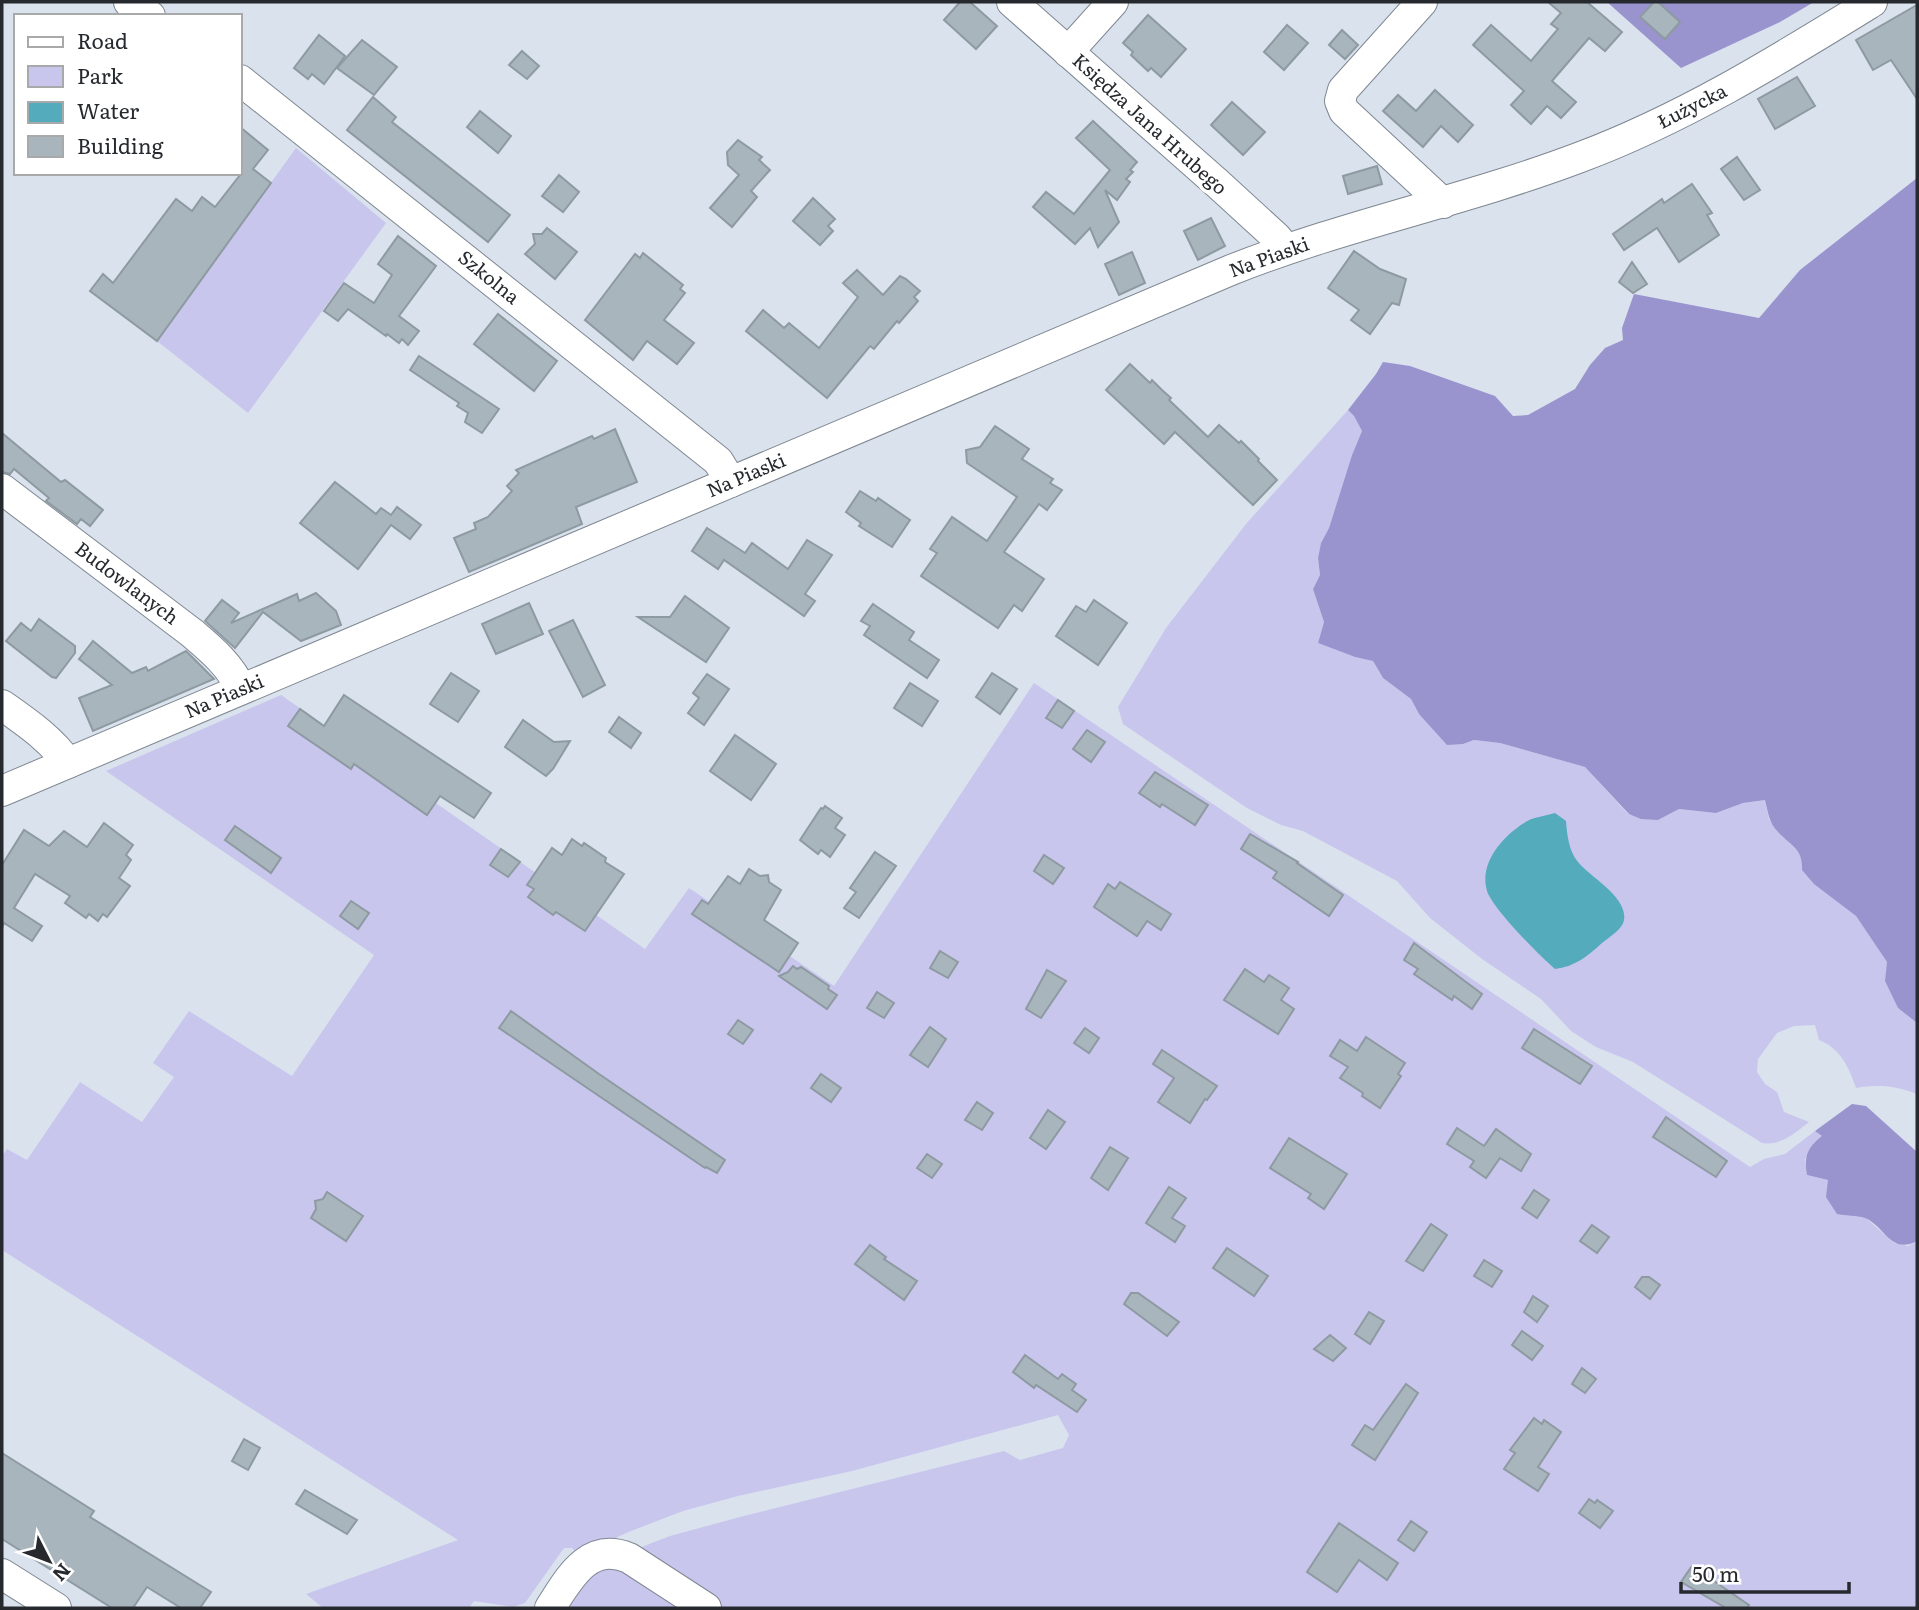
<svg xmlns="http://www.w3.org/2000/svg" width="1919" height="1610" font-family="Literata,serif">
<style>
.green{fill:#c9c6ee}
.forest{fill:#9993ce}
.water{fill:#53abbc}
.building{fill:#a8b5bc;stroke:#8e9aa1;stroke-width:2}
.lines{fill:none;stroke-linecap:round;stroke-linejoin:round}
.minor-casing{stroke:#7f8791;stroke-width:32}
.minor{stroke:#fff;stroke-width:30}
.labels{text-anchor:middle;stroke-width:7;stroke-linejoin:round;paint-order:stroke}
.street-label{font-size:19px;fill:#26292d;stroke:#fff}
</style>
<rect width="100%" height="100%" fill="#d9e2ed"/>
<g class="green">
<polygon points="296,148 386,223 248,413 157,341"/>
<path d="M1348,410L1354,416L1362,431L1352,455L1329,528L1321,543L1318,558L1320,575L1313,589L1324,622L1318,643L1355,657L1373,661L1383,678L1411,699L1419,714L1463,744L1474,740L1500,743L1585,767L1628,814L1658,820L1679,809L1716,813L1743,803L1765,800L1769,819L1777,831L1794,846L1836,900L1856,916L1887,962L1886,981L1898,1008L1917,1023V1094C1896,1086 1879,1084 1856,1088C1849,1067 1840,1048 1819,1040L1815,1025L1794,1026L1777,1033L1758,1059L1757,1072L1765,1084L1777,1092L1784,1112L1809,1122C1795,1133 1781,1146 1762,1143L1633,1062L1596,1047L1571,1031L1541,999L1482,959L1430,918L1397,881L1303,831L1281,825L1247,808L1123,724L1118,707L1166,628L1246,524Z"/>
<polygon points="1034,683 1750,1167 1764,1159 1785,1154 1815,1131 1823,1136 1805,1159 1807,1175 1828,1180 1866,1218 1894,1243 1908,1246 1917,1241 1917,1608 722,1608 645,1559 639,1548 670,1536 740,1517 1004,1451 1020,1460 1063,1448 1069,1435 1058,1415 852,1471 738,1496 683,1511 626,1533 580,1555 572,1548 564,1548 525,1603 513,1607 474,1601 469,1608 323,1608 306,1594 458,1540 2,1250 2,1156 7,1149 27,1160 80,1082 142,1122 174,1077 153,1063 189,1011 292,1076 374,955 106,771 281,695 645,949 689,888 834,986"/>
<path d="M616,1567L695,1608H567C581,1586 588,1570 616,1567Z"/>
</g>
<g class="forest">
<polygon points="1607,2 1814,2 1780,22 1681,68"/>
<path d="M1917,178V1023L1898,1008L1885,981L1887,962L1856,916L1814,884L1802,870C1803,848 1791,846 1778,832C1769,823 1768,812 1765,800L1743,803L1716,813L1679,809L1658,820L1641,819L1629,814L1585,767L1500,743L1474,740L1463,744L1447,745L1419,714L1411,699L1383,678L1373,661L1355,657L1318,643L1324,622L1313,589L1320,575L1318,558L1321,543L1329,528L1352,455L1362,431L1354,416L1348,410L1376,374L1383,362L1410,366L1495,396L1513,416L1528,415L1575,389L1590,365L1605,348L1623,340L1622,328L1634,294L1759,318L1800,270Z"/>
<path d="M1852,1104L1866,1106L1917,1152V1241C1890,1255 1885,1226 1865,1218C1857,1215 1845,1216 1837,1214L1826,1197L1828,1180L1807,1175C1804,1156 1807,1148 1822,1136L1815,1131Z"/>
</g>
<path class="water" d="M1555,813L1566,821C1567,835 1569,851 1578,862C1590,877 1628,897 1624,920C1623,929 1609,937 1602,943C1588,956 1574,967 1555,969C1539,955 1493,909 1487,891C1479,863 1502,837 1524,823C1532,817 1545,816 1555,813Z"/>
<g class="building">
<polygon points="960,2 970,2 997,26 976,49 944,20"/>
<polygon points="1548,2 1587,2 1622,32 1605,51 1589,38 1552,81 1576,102 1561,118 1547,106 1531,124 1511,105 1524,91 1473,45 1491,25 1531,61 1558,29 1551,24 1561,13"/>
<polygon points="1654,2 1658,2 1680,22 1665,39 1640,17"/>
<polygon points="1917,5 1917,99 1891,60 1873,70 1856,40"/>
<polygon points="1148,15 1186,49 1161,77 1151,68 1148,71 1131,55 1133,52 1123,43"/>
<polygon points="1287,25 1308,43 1284,70 1264,52"/>
<polygon points="1342,30 1358,45 1345,59 1329,45"/>
<polygon points="319,35 345,56 324,84 312,74 308,79 294,68"/>
<polygon points="362,40 397,67 374,95 337,68"/>
<polygon points="522,51 539,66 527,79 509,65"/>
<polygon points="1797,77 1815,106 1775,129 1758,99"/>
<polygon points="1435,90 1473,125 1458,142 1441,126 1423,147 1383,111 1398,95 1416,111"/>
<polygon points="373,97 396,117 392,122 510,215 488,242 347,130"/>
<polygon points="1232,102 1265,132 1243,155 1211,125"/>
<polygon points="480,111 511,136 498,153 467,127"/>
<polygon points="1093,121 1137,162 1130,170 1133,172 1126,179 1130,182 1117,200 1105,190 1119,222 1098,247 1090,228 1075,244 1033,207 1046,192 1074,214 1110,170 1076,138"/>
<polygon points="240,127 268,150 253,169 271,183 157,341 90,291 103,274 113,283 176,199 192,211 202,197 215,207 240,175"/>
<polygon points="738,140 762,157 759,160 770,170 751,191 757,197 732,227 710,208 739,175 728,165 727,152"/>
<polygon points="1737,157 1760,190 1744,200 1721,169"/>
<polygon points="1377,166 1382,184 1348,194 1343,176"/>
<polygon points="559,175 579,192 563,212 542,196"/>
<polygon points="1692,184 1712,213 1707,215 1719,235 1679,262 1657,228 1624,250 1613,234 1662,199 1664,203"/>
<polygon points="813,198 835,219 828,226 833,231 820,245 793,221"/>
<polygon points="1211,218 1225,246 1198,260 1184,231"/>
<polygon points="547,228 577,252 555,279 525,254 535,244 533,234 542,234"/>
<polygon points="398,236 436,266 399,316 419,331 408,345 402,339 399,343 387,334 386,336 348,309 338,321 324,311 344,283 374,303 392,275 378,264"/>
<polygon points="1354,251 1380,269 1406,279 1399,305 1392,303 1370,334 1351,320 1359,310 1328,288"/>
<polygon points="1132,252 1145,283 1119,295 1105,264"/>
<polygon points="643,253 683,285 680,289 685,293 664,320 694,343 677,364 647,341 633,360 585,320 635,254 640,258"/>
<polygon points="1632,262 1647,284 1633,293 1619,282"/>
<polygon points="857,270 883,295 900,276 906,279 920,291 914,297 918,301 899,323 897,321 874,349 870,346 827,398 746,331 763,310 784,328 789,323 819,348 858,297 843,283"/>
<polygon points="498,314 557,361 534,391 474,344"/>
<polygon points="419,356 499,409 482,433 465,422 468,413 457,406 459,403 410,370"/>
<polygon points="1130,364 1150,383 1152,380 1162,390 1171,398 1169,400 1208,437 1219,425 1239,443 1241,441 1259,459 1258,461 1277,480 1253,505 1175,432 1164,444 1106,390"/>
<polygon points="995,426 1029,449 1022,459 1053,479 1050,483 1062,490 1047,510 1039,504 1004,552 1044,579 1022,611 1014,605 998,628 921,576 937,553 930,549 952,517 987,541 1017,497 967,463 966,450 980,447"/>
<polygon points="615,429 637,482 576,507 582,524 469,572 454,538 476,529 474,523 488,517 512,491 507,486 519,473 516,470 592,436 594,439"/>
<polygon points="2,433 61,482 65,480 103,510 90,526 81,519 77,524 46,501 49,498 14,469 10,474 2,472"/>
<polygon points="335,482 376,514 381,508 391,515 397,507 421,525 410,539 391,525 358,569 300,523"/>
<polygon points="860,491 876,501 878,498 910,520 892,547 859,526 861,523 846,512"/>
<polygon points="707,528 745,553 752,543 788,569 807,540 832,555 805,594 815,601 804,616 724,560 718,569 692,551"/>
<polygon points="316,593 336,611 341,625 301,641 263,612 235,648 205,621 222,600 239,613 231,623 297,594 299,601"/>
<polygon points="685,596 729,628 706,662 638,617 670,617"/>
<polygon points="1094,600 1127,623 1098,665 1056,636 1076,606 1086,612"/>
<polygon points="529,603 543,634 496,654 482,624"/>
<polygon points="873,604 914,632 909,640 939,660 927,678 864,635 870,626 861,621"/>
<polygon points="39,619 75,646 75,653 56,678 52,677 6,641 21,623 31,631"/>
<polygon points="573,620 605,685 583,697 549,631"/>
<polygon points="93,641 132,673 146,667 148,671 186,651 214,679 93,731 79,698 112,685 79,659"/>
<polygon points="451,673 479,691 458,722 430,704"/>
<polygon points="992,673 1017,689 1000,714 976,697"/>
<polygon points="707,674 729,689 704,725 688,713 699,698 693,693"/>
<polygon points="910,683 938,701 922,726 894,708"/>
<polygon points="344,695 491,793 474,818 440,796 427,815 354,764 351,769 288,726 300,709 324,726"/>
<polygon points="1058,700 1074,711 1062,728 1046,718"/>
<polygon points="619,717 641,733 631,748 609,732"/>
<polygon points="523,720 554,742 570,741 553,769 546,776 505,747"/>
<polygon points="1087,730 1105,742 1091,762 1073,749"/>
<polygon points="735,735 776,764 751,800 710,771"/>
<polygon points="1155,772 1208,805 1195,825 1162,804 1160,807 1139,793"/>
<polygon points="825,806 842,818 835,828 845,835 830,857 821,850 818,854 800,840 821,808 823,809"/>
<polygon points="104,823 133,845 126,855 131,860 119,878 130,886 107,917 103,914 98,921 89,914 86,918 65,903 70,896 35,874 14,908 42,926 32,941 4,923 2,928 2,865 24,830 49,846 64,831 87,847"/>
<polygon points="235,826 281,858 271,873 225,840"/>
<polygon points="1250,834 1298,862 1297,863 1343,895 1329,916 1273,878 1277,872 1241,849"/>
<polygon points="572,839 582,846 584,843 606,858 605,862 624,874 585,931 556,912 553,915 528,897 534,889 527,885 552,848 562,855"/>
<polygon points="501,849 520,862 508,877 490,865"/>
<polygon points="875,852 896,866 859,918 844,908 856,892 850,888"/>
<polygon points="1044,855 1064,868 1053,884 1034,871"/>
<polygon points="749,869 760,876 768,875 769,882 781,890 764,920 798,943 779,972 692,914 702,900 708,904 728,876 740,884"/>
<polygon points="1120,882 1171,914 1161,930 1147,921 1137,936 1094,907 1108,884 1115,889"/>
<polygon points="351,901 369,913 358,929 340,916"/>
<polygon points="1414,943 1482,994 1472,1009 1454,996 1452,1000 1414,974 1418,969 1404,960"/>
<polygon points="940,951 958,962 948,978 930,968"/>
<polygon points="793,966 797,969 801,967 829,986 828,989 837,995 827,1009 779,976 788,972"/>
<polygon points="1245,969 1264,982 1269,975 1289,988 1281,1000 1294,1009 1278,1034 1224,1000"/>
<polygon points="1047,970 1066,981 1041,1018 1026,1009"/>
<polygon points="877,992 894,1003 884,1018 867,1008"/>
<polygon points="511,1011 599,1074 725,1160 717,1173 706,1167 705,1168 499,1028"/>
<polygon points="738,1020 753,1030 743,1044 728,1034"/>
<polygon points="930,1027 946,1039 928,1067 910,1055"/>
<polygon points="1085,1028 1099,1038 1089,1053 1074,1043"/>
<polygon points="1534,1029 1592,1066 1580,1084 1522,1048"/>
<polygon points="1366,1037 1405,1063 1398,1074 1401,1076 1380,1108 1362,1096 1363,1093 1340,1078 1348,1067 1330,1056 1340,1040 1357,1051"/>
<polygon points="1162,1050 1217,1086 1207,1100 1205,1099 1190,1123 1158,1102 1174,1078 1153,1064"/>
<polygon points="821,1074 841,1088 831,1102 811,1088"/>
<polygon points="977,1102 993,1113 982,1130 965,1120"/>
<polygon points="1048,1110 1065,1122 1046,1149 1030,1138"/>
<polygon points="1666,1117 1727,1161 1716,1177 1653,1137"/>
<polygon points="1457,1128 1484,1146 1496,1129 1531,1154 1521,1171 1500,1158 1486,1178 1470,1167 1474,1161 1447,1144"/>
<polygon points="1289,1138 1347,1174 1324,1209 1308,1198 1311,1194 1270,1168"/>
<polygon points="1110,1147 1128,1158 1108,1190 1091,1178"/>
<polygon points="927,1154 942,1164 932,1178 917,1168"/>
<polygon points="1169,1187 1186,1198 1172,1218 1185,1226 1175,1242 1146,1223"/>
<polygon points="1534,1190 1549,1200 1537,1218 1522,1208"/>
<polygon points="327,1192 363,1216 346,1241 311,1218 316,1209 315,1201 323,1199"/>
<polygon points="1431,1224 1447,1235 1423,1271 1406,1261"/>
<polygon points="1592,1225 1609,1237 1597,1253 1580,1241"/>
<polygon points="870,1245 886,1257 884,1259 917,1281 904,1300 855,1264"/>
<polygon points="1227,1248 1268,1276 1254,1296 1213,1268"/>
<polygon points="1484,1260 1502,1271 1492,1287 1474,1276"/>
<polygon points="1642,1277 1649,1277 1660,1285 1650,1299 1635,1287"/>
<polygon points="1131,1293 1138,1293 1179,1322 1167,1336 1124,1304"/>
<polygon points="1533,1296 1548,1306 1537,1322 1524,1312"/>
<polygon points="1369,1312 1384,1321 1370,1344 1355,1334"/>
<polygon points="1522,1331 1543,1346 1532,1360 1512,1345"/>
<polygon points="1330,1335 1346,1348 1333,1361 1314,1349"/>
<polygon points="1025,1355 1058,1379 1062,1374 1076,1384 1072,1390 1086,1400 1077,1412 1036,1385 1034,1388 1013,1372"/>
<polygon points="1582,1368 1596,1379 1585,1393 1572,1384"/>
<polygon points="1406,1384 1418,1393 1375,1460 1352,1445 1365,1425 1373,1430"/>
<polygon points="1534,1418 1542,1424 1544,1420 1561,1432 1538,1467 1549,1474 1538,1491 1504,1469 1515,1453 1510,1450"/>
<polygon points="244,1439 260,1448 248,1470 232,1461"/>
<polygon points="2,1453 94,1511 90,1517 211,1592 200,1608 181,1608 147,1587 133,1608 112,1608 2,1539"/>
<polygon points="305,1490 357,1520 347,1534 296,1504"/>
<polygon points="1589,1499 1595,1503 1597,1500 1613,1511 1600,1528 1579,1513"/>
<polygon points="1411,1521 1427,1532 1414,1551 1398,1540"/>
<polygon points="1339,1523 1398,1563 1387,1580 1359,1560 1337,1592 1307,1572"/>
<polygon points="1692,1566 1749,1605 1747,1608 1726,1608 1681,1582"/>
</g>
<g class="lines">
<defs>
<g id="minor">
<polyline points="129,2 150,16"/>
<polyline points="1012,2 1217,183 1276,237 1285,248"/>
<polyline points="1422,2 1343,90 1340,101 1344,111 1443,203"/>
<polyline points="1068,52 1113,2"/>
<polyline points="240,80 718,461 731,482"/>
<path d="M2,489L192,633C212,650 230,665 241,689"/>
<path d="M2,705C26,722 50,738 68,763"/>
<path d="M2,791L1231,270C1344,225 1464,201 1578,158C1683,119 1778,60 1872,2"/>
<polyline points="2,1574 56,1608"/>
<path d="M550,1608C569,1579 588,1541 629,1558L706,1608"/>
</g>
</defs>
<use href="#minor" class="minor-casing"/>
<use href="#minor" class="minor"/>
</g>
<g class="labels">
<g class="street-label">
<text transform="translate(1692 106) rotate(-27)" y="7">Łużycka</text>
<text transform="translate(1150 124) rotate(42)" y="7">Księdza Jana Hrubego</text>
<text transform="translate(1269 257) rotate(-20)" y="7">Na Piaski</text>
<text transform="translate(489 277) rotate(39)" y="7">Szkolna</text>
<text transform="translate(746 475) rotate(-23)" y="7">Na Piaski</text>
<text transform="translate(127 583) rotate(37)" y="7">Budowlanych</text>
<text transform="translate(224 696) rotate(-23)" y="7">Na Piaski</text>
</g>
</g>
<rect width="1919" height="1610" fill="none" stroke="#26292d" stroke-width="7"/>
<rect x="14" y="14" width="228" height="161" fill="#ffffff" stroke="#a8a9ab" stroke-width="2"/>
<rect x="28" y="37" width="35" height="10" fill="#ffffff" stroke="#a8a9ab" stroke-width="2"/>
<text x="77" y="49" font-size="21" fill="#26292d">Road</text>
<rect x="28" y="66" width="35" height="21" fill="#c9c6ee" stroke="#a8a9ab" stroke-width="2"/>
<text x="77" y="84" font-size="21" fill="#26292d">Park</text>
<rect x="28" y="102" width="35" height="21" fill="#53abbc" stroke="#a8a9ab" stroke-width="2"/>
<text x="77" y="119" font-size="21" fill="#26292d">Water</text>
<rect x="28" y="136" width="35" height="21" fill="#a8b5bc" stroke="#a8a9ab" stroke-width="2"/>
<text x="77" y="154" font-size="21" fill="#26292d">Building</text>
<g transform="translate(49 1561) rotate(132)" stroke="#ffffff" stroke-width="5" paint-order="stroke">
<path d="M0-5L12 26L0 18L-12 26Z" fill="#26292d"/>
<text y="-10" font-size="19" font-weight="bold" text-anchor="middle" fill="#26292d">N</text>
</g>
<path d="M1681 1582v10h168v-10" fill="none" stroke="#26292d" stroke-width="3.5"/>
<text x="1692" y="1582" font-size="21" fill="#26292d" stroke="#ffffff" stroke-width="5" paint-order="stroke">50 m</text>
</svg>
